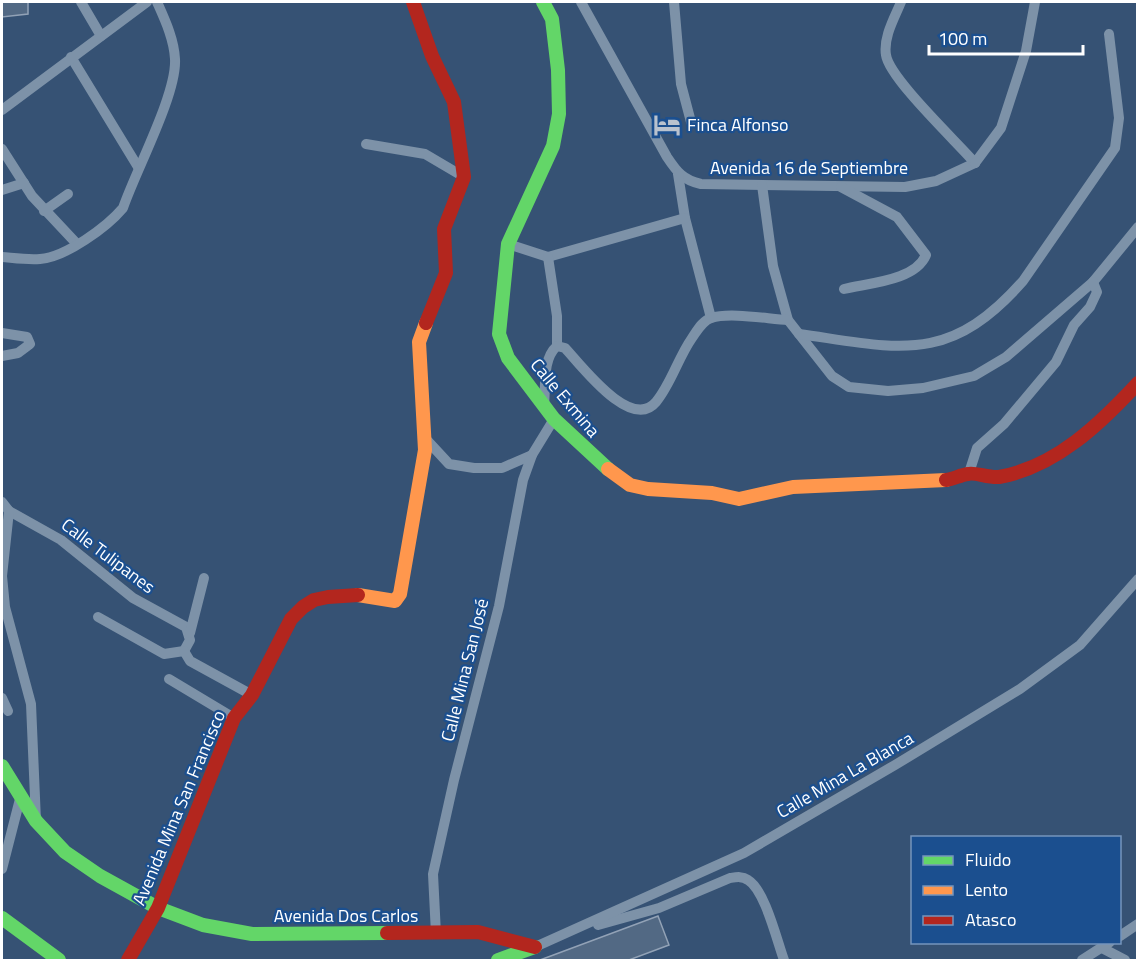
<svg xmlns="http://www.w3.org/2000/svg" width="1139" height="962" font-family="'Titillium Web',sans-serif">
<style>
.building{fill:#526984;stroke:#92a2b6;stroke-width:1.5}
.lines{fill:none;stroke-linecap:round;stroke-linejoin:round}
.street{stroke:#7d92a8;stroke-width:10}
.fast{stroke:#63d668;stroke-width:14}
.slow{stroke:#ff974d;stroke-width:14}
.jam{stroke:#b3261e;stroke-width:14}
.labels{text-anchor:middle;stroke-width:4.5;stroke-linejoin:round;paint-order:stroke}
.poi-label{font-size:18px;fill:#fff;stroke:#1b4f8f;text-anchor:start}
.street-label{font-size:18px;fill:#fff;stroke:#1b4f8f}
</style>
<rect width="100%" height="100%" fill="#365274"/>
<g class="building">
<polygon points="2,2 28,2 28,14 2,17"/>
<polygon points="658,916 669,945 629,960 540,960"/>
</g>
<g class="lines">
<g class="street">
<polyline points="81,2 101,36"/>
<path d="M581,2L667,157C677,172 683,180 701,184L905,187L936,181L975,163"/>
<polyline points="674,2 681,84 691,122"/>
<path d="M901,2C895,17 883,37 886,55C889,78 957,142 975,163"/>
<polyline points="71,57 138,167"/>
<polyline points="2,110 147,2"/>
<polyline points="366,144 425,154 464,177"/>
<polyline points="2,149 32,196 77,244"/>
<polyline points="975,163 1001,128 1026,51 1035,2"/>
<polyline points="678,174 685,218 711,318"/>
<polyline points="762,185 773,266 788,320 832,376 849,387 888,391 923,388 974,376 1006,357 1093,282 1138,227"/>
<path d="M841,187L897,217L926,255C915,281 868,283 844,289"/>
<polyline points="2,190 24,183"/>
<polyline points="44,211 68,194"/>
<polyline points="508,244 548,257 685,218"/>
<path d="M2,257C14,258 27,260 40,259C66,257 107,227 123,208C136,170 177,94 175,59C174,39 165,20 157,2"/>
<polyline points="548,257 557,316 557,346"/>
<path d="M799,334C899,348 948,366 1023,281L1115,148L1119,118L1109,34"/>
<polyline points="2,356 18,353 30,344 27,337 2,333"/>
<path d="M544,405C546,386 542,359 557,346L565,348C581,365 631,432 656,402C671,384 678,358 692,338C697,331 702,321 711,318C730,312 768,319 788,320"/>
<polyline points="424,437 449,464 474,468 502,468 532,455"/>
<polyline points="969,473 977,448 1004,424 1056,362 1074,325 1090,307 1097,292 1093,282"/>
<polyline points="2,502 9,511 61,540 133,598 186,627 190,640 184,651"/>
<polyline points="9,511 2,576 5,607 31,704 36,821"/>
<polyline points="98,617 164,654 184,651"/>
<polyline points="190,633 204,578"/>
<polyline points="184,651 190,661 252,695"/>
<polyline points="169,679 234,718"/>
<polyline points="2,698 8,711"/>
<polyline points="2,869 20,799"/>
<path d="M598,925L659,908L730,878C737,877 742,876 748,880C765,890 777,941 784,960"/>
<polyline points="436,934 433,874 454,780 499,606 523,480 532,455 554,419"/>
<polyline points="1120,936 1138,924"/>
<polyline points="535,947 744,853 895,765 1020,689 1080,645 1138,579"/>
<polyline points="1102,948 1125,960"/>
<polyline points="1082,960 1110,942"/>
</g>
<g class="fast">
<polyline points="543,2 552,19 558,70 559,114 553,146 508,244 499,334 508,358 554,419 608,469"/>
<polyline points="2,766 36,821 65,852 100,876 158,908 203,925 252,934 387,933"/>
<polyline points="2,918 59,960"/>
<polyline points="498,960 535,947"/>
</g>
<g class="slow">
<polyline points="608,469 630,485 648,489 712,493 739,499 793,487 946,480"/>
<polyline points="358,595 395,601 400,594 425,450 419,342 426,323"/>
</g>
<g class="jam">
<polyline points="413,2 432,56 454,102 464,177 444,229 446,273 426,323"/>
<path d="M946,480C954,479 960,475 968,474C975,472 988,478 999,477C1056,467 1101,423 1138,383"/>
<polyline points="387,933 478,932 535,947"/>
<polyline points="128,960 158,908 234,718 252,695 291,619 303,607 314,600 328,597 358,595"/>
</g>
</g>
<defs>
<symbol id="hotel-bare" viewBox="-9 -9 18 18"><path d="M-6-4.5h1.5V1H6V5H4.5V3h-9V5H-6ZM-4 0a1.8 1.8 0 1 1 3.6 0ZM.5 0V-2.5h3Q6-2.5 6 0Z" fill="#b9c2ce" stroke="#1b4f8f" stroke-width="2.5" paint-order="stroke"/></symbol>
</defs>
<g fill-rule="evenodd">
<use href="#hotel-bare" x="648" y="106" width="38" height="38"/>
</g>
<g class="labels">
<g class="poi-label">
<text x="687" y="131">Finca Alfonso</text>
</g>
<g class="street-label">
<text x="809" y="174">Avenida 16 de Septiembre</text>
<text transform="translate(565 398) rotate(50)" y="6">Calle Exmina</text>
<text transform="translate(108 556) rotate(37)" y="6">Calle Tulipanes</text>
<text transform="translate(465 670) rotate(-76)" y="6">Calle Mina San José</text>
<text transform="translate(845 775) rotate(-30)" y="6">Calle Mina La Blanca</text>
<text transform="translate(179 808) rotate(-67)" y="6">Avenida Mina San Francisco</text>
<text x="346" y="922">Avenida Dos Carlos</text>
</g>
</g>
<rect width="1139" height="962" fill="none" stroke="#ffffff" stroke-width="6"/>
<rect x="911" y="836" width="210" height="108" fill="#1b4f8f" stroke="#7695bc" stroke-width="1.5"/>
<rect x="923" y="856" width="30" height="9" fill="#63d668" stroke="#7695bc" stroke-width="1.5"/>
<text x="965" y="866" font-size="18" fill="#ffffff">Fluido</text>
<rect x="923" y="886" width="30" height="9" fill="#ff974d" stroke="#7695bc" stroke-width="1.5"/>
<text x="965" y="896" font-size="18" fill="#ffffff">Lento</text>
<rect x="923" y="916" width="30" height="9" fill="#b3261e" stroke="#7695bc" stroke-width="1.5"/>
<text x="965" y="926" font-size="18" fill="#ffffff">Atasco</text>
<path d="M929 45v9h154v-9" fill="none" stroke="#ffffff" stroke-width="3"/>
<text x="938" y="45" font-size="18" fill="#ffffff" stroke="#1b4f8f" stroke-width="4.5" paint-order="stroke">100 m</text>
</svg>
